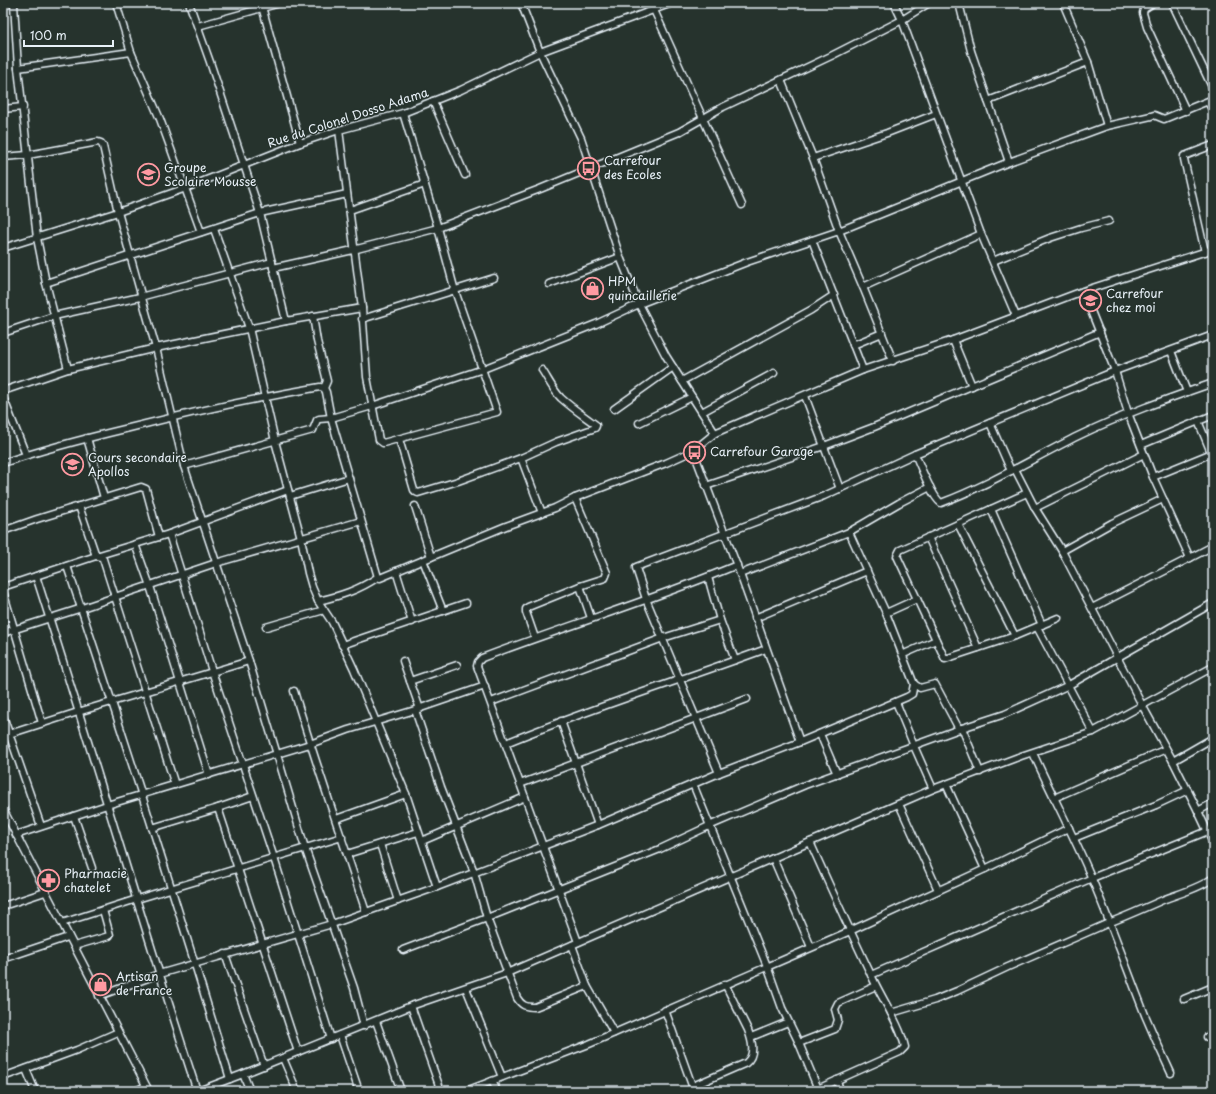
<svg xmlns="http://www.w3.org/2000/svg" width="1216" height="1094" font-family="'Playpen Sans',sans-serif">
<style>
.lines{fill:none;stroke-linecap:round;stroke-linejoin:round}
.minor-casing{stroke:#e8f1f8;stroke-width:9}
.minor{stroke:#26332d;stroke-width:6}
.labels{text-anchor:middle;stroke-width:3;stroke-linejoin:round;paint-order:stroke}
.street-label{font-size:12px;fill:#e8f1f8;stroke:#26332d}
.poi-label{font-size:12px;fill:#e8f1f8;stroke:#26332d;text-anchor:start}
</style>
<rect width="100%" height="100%" fill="#26332d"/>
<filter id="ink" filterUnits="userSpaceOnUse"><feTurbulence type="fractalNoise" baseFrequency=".025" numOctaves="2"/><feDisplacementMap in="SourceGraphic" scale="8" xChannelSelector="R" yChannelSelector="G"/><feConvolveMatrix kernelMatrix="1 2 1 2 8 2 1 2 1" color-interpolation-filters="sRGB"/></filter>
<g filter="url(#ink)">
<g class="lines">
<defs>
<g id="minor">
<polyline points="116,3 131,52 160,119 201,232"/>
<polyline points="189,3 210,62 260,213 286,321"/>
<polyline points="261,3 300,143"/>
<polyline points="521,3 540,52 581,138 620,257 639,304 666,356 715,433"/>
<polyline points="894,3 902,20 981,234 1016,316"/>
<polyline points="959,3 971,51 1009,162"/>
<polyline points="1063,3 1088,62 1107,126"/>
<polyline points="1153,3 1144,9 1143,13 1147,27 1186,111"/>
<polyline points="1172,3 1213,89"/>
<polyline points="1212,3 1213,5"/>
<polyline points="14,4 18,68 37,238 46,283 68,369"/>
<polyline points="654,10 742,205"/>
<polyline points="198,26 280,3"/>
<polyline points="18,68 131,52"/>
<polyline points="781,80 813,158 839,231 863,287 893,361"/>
<polyline points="433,101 465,175"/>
<polyline points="988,101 1088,62"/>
<polyline points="1208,102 1213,111"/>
<polyline points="3,109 23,107"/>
<polyline points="339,130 362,308 367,377 379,440 383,443 497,412 455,291 438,228 403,113"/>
<polyline points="3,157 28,155 98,142 101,143 103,146 118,212 156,348 184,466 249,661 305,848 354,988 364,1026"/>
<polyline points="813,158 887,133 936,114"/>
<polyline points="350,210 425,184"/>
<polyline points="214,229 249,328 275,441 301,538 308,573 312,587 318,601 332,622 354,669 406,794 437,887"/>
<polyline points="812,240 863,370"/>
<polyline points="3,248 118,212 186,188 300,143 339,130 403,113 461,90 540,52 672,3"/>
<polyline points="1205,252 1184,159 1184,156 1187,155 1213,145"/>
<polyline points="993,261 1050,238 1081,228 1109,221"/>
<polyline points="273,268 353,250 438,228 540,189 679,132 723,107 831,56 902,20 929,3"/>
<polyline points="46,283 260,213 347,194"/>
<polyline points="549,284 620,257"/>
<polyline points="863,287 981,234"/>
<polyline points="1083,291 1115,371 1128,413 1153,477 1190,558 1092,608"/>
<polyline points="313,316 317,341 327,381 324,388"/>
<polyline points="362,319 494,278"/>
<polyline points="3,333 54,316 140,297 272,262"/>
<polyline points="953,340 972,386"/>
<polyline points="853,345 882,333"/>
<polyline points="1171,351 1187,392"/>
<polyline points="682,381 811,310 834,295"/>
<polyline points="3,391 68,369 156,348 286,321 362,308"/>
<polyline points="805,396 840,489"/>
<polyline points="3,397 26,455"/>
<polyline points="614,409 673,367"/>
<polyline points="702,412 774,373"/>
<polyline points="1198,421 1213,457"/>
<polyline points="639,423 692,397"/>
<polyline points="990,423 1011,471"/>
<polyline points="87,438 104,498"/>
<path d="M399,439L414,490L416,492L418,493L458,481L521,458L556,442L595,428L596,426V425C584,416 572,408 561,398C553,390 548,379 542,370"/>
<polyline points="1141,445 1213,415"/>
<polyline points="693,450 740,574 800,742"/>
<path d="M915,454C920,465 932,497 941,503C989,485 1032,459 1078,436C1121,415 1167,399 1213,383"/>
<polyline points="521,458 542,513"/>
<path d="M3,463C44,449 87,438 129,428C192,412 256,398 320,387L324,388L326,392L331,418L378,577"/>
<polyline points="184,466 313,430 317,420 319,419 331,418 372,406 483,369 596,324 639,304 747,262 839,231 1009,162 1107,126 1151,116 1154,115 1164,119 1213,99"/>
<polyline points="1015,469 1035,508 1062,551 1142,705 1173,761 1198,811 1213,803"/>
<polyline points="1153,477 1212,453"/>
<polyline points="706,486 824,446 874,427 1100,332"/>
<polyline points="1027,493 900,550 897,556 945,659 1015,636 1058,618"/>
<polyline points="290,496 349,478"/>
<polyline points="79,506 96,556 101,557 103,559 175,785"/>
<polyline points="415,506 431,557"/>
<polyline points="1035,508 1144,454"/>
<polyline points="991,509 1042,625"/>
<polyline points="958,524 1015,636"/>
<polyline points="3,531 37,519 141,487 146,489 159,537"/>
<polyline points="169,534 212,671 274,858 331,1039"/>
<polyline points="928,537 978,648"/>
<polyline points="135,544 150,586 209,775"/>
<polyline points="1062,551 1112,523 1163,499"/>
<polyline points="1190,558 1213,546"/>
<polyline points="423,560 443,611"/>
<path d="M67,566C124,736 178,907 230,1079"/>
<polyline points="396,571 412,622"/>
<polyline points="740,574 849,532 899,503 930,487"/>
<path d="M36,576C91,747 141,920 197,1091"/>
<polyline points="708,577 720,620 735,660"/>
<polyline points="580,586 591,618"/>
<polyline points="3,587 96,556 169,534 288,490"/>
<polyline points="3,591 42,723"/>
<path d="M318,601C340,596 359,590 378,577L380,578L506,526L555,508L575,498L666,463L686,454L699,446L715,433L863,370L953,340L1083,291L1213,249"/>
<polyline points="886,613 917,599"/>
<polyline points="755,618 867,571"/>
<polyline points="266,627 324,610"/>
<polyline points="1037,627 1093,732"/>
<polyline points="3,633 82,608 216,563 361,521"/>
<polyline points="535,638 526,612 526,609 528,607 580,586 605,578 607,573 575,498"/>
<polyline points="342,645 466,603"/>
<polyline points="904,654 936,640"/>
<polyline points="403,661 420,709"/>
<polyline points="410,681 457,665"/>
<polyline points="914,684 920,688 935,684 959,729"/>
<path d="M294,691C316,765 342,838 366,912"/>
<polyline points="491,702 663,638 720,620"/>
<polyline points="896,702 914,746 933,789"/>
<path d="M415,710L441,787L474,872L487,918L517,998C522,1006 526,1007 535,1007L587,986"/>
<polyline points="3,716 41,826"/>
<polyline points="561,721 598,825"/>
<polyline points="962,728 980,772"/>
<polyline points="820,734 837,774"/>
<polyline points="3,736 78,712 249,661"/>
<path d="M506,743C591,708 679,681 766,649"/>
<path d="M1033,753C1052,795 1074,836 1092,879C1111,924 1127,969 1145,1015C1153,1034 1162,1054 1171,1073"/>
<polyline points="1173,761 1213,738"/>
<polyline points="719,773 646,599 636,568 636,567 824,496 915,454 1115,371 1213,335"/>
<polyline points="520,784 747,699"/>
<polyline points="693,784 767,966 782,1008 799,1043 818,1089"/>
<polyline points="946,784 985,869"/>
<polyline points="1054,798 1166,749"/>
<polyline points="899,804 938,890"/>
<polyline points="218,808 298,1052"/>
<polyline points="3,809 149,1091"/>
<polyline points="1198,811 1213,843"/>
<polyline points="74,816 92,868"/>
<polyline points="336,819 406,794"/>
<polyline points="152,828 218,808 253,796"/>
<polyline points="16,835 107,805 310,744 348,730 415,710 485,686"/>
<polyline points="1074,838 1156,805 1188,790"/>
<polyline points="422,841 525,797"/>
<path d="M810,842C831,889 852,935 874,981C884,1002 900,1025 905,1047L900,1052L813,1091"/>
<polyline points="380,844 398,901"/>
<polyline points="347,854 418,832"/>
<polyline points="773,858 811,947"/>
<polyline points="3,906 45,892"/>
<polyline points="62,923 137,899 342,837"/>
<path d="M578,942L477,666L478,662L482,658C566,626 653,600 737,565"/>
<polyline points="572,945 587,986 614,1033"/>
<polyline points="74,946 109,936 110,935 103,910"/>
<polyline points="403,950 487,918 660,849 709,826 805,785 962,728 1005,714 1069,685 1213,603"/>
<polyline points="225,954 264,1066"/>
<polyline points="3,959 68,937"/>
<polyline points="871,975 1092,878 1208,831"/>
<polyline points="466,988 502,1077"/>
<polyline points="99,996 159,974 332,924 437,887 598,825 719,773 800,742 907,697 912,694 914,684 886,613 849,532"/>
<polyline points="1184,999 1213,987"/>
<polyline points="411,1006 441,1091"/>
<polyline points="665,1010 694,1091"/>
<path d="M891,1013L935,1000L957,991L1008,967L1111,922C1129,915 1147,907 1165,899C1181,893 1200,888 1213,878"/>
<polyline points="376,1021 401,1091"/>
<polyline points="340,1035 359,1091"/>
<polyline points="751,1037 788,1022"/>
<polyline points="1207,1037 1213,1034"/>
<polyline points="799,1043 835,1029 838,1020 835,1009 838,1003 876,986"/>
<polyline points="283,1058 297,1091"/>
<polyline points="26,1069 35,1091"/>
<polyline points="243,1074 250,1091"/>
<polyline points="3,1077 77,1050 118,1032"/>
<polyline points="837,1080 840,1091"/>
<polyline points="492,1081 497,1091"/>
<path d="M693,1086L746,1063C756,1055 752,1041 748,1030L725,984"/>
<polyline points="135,1091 146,1086"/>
<polyline points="198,1091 243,1074 411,1006 507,973 933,789 1021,756 1093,732 1213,667"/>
<polyline points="466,1091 589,1044 850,931 985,869 1069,828"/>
</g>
</defs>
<use href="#minor" class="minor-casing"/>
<use href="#minor" class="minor"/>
</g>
</g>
<defs>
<symbol id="bus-ring" viewBox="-11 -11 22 22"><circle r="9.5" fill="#26332d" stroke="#ff9aa2" stroke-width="1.5"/><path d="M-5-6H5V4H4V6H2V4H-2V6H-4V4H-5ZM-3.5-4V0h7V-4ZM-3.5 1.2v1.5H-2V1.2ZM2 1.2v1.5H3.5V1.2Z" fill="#ff9aa2"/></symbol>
<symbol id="school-ring" viewBox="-11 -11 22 22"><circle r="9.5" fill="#26332d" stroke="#ff9aa2" stroke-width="1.5"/><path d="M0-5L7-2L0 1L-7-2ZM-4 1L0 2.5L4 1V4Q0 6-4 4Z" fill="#ff9aa2"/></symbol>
<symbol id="shop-ring" viewBox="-11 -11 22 22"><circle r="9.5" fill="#26332d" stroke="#ff9aa2" stroke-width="1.5"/><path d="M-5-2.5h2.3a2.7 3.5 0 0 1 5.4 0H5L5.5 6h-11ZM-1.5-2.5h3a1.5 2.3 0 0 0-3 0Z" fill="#ff9aa2"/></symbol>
<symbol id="pharmacy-ring" viewBox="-11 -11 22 22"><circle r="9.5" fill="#26332d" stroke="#ff9aa2" stroke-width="1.5"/><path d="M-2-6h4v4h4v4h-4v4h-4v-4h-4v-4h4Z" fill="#ff9aa2"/></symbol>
</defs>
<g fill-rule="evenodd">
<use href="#bus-ring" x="576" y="156" width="25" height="25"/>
<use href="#school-ring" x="136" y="162" width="25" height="25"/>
<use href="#shop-ring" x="580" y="276" width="25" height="25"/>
<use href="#school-ring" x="1078" y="288" width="25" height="25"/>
<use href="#bus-ring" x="682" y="440" width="25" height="25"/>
<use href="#school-ring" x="60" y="452" width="25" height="25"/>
<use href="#pharmacy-ring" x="36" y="868" width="25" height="25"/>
<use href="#shop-ring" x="88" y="972" width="25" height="25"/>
</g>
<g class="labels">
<g class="street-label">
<text transform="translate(348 118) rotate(-18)" y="4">Rue du Colonel Dosso Adama</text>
</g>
<g class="poi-label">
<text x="604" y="165">Carrefour<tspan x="604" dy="14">des Ecoles</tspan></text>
<text x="164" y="172">Groupe<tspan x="164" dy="14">Scolaire Mousse</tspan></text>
<text x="608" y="286">HPM<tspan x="608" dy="14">quincaillerie</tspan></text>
<text x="1106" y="298">Carrefour<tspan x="1106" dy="14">chez moi</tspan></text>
<text x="710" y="456">Carrefour Garage</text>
<text x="88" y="462">Cours secondaire<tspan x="88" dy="14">Apollos</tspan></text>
<text x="64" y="878">Pharmacie<tspan x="64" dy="14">chatelet</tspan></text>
<text x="116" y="981">Artisan<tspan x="116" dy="14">de France</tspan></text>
</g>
</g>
<rect width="1216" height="1094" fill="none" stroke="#26332d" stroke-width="16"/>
<rect x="8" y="8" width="1200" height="1078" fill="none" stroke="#e8f1f8" stroke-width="1.5" filter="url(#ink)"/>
<path d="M24 40v6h89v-6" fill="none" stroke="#e8f1f8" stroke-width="2"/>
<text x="30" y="40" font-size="12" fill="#e8f1f8" stroke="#26332d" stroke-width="3" paint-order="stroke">100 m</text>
</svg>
